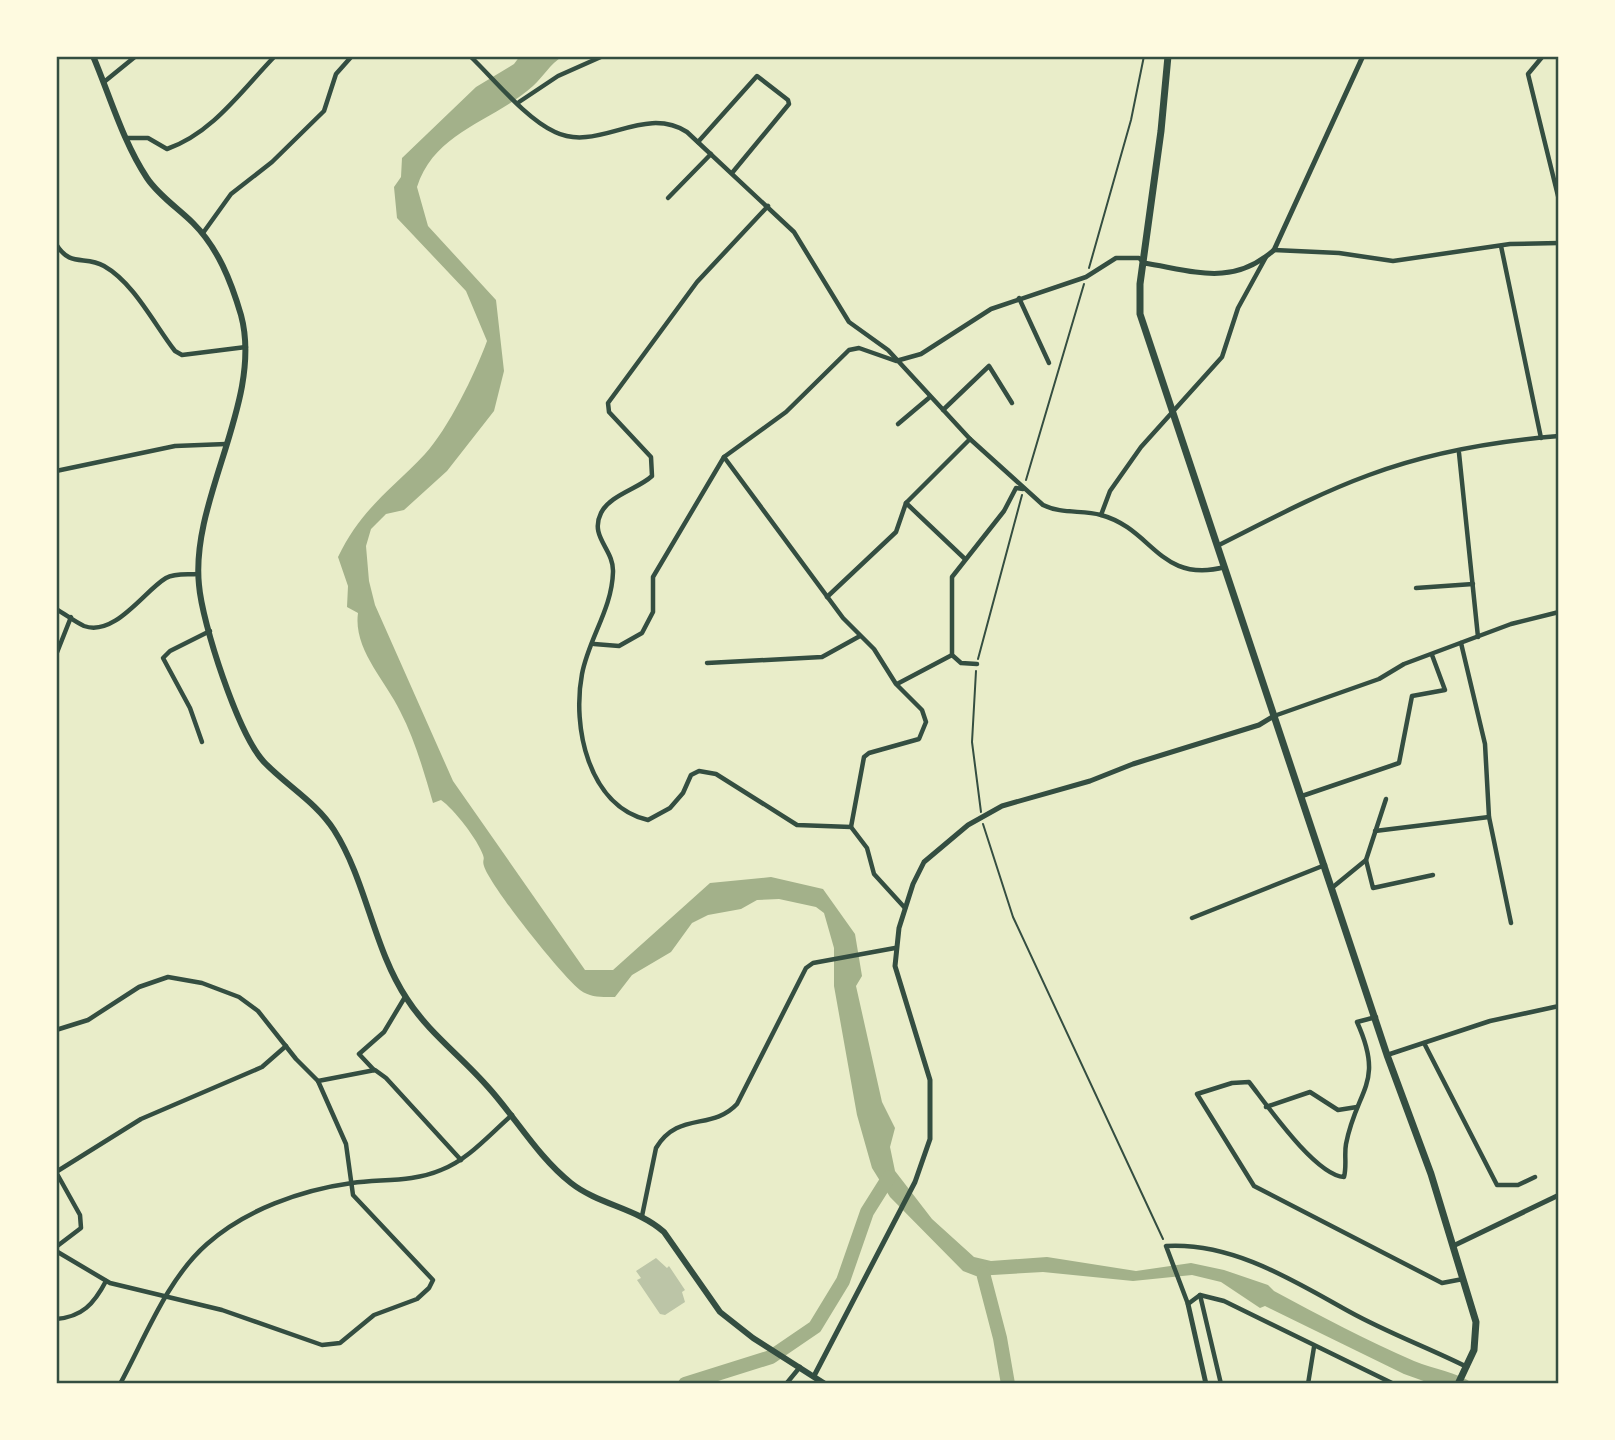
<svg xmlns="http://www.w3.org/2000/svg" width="1615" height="1440" font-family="'PT Sans Narrow',sans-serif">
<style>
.water{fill:#a3b18a}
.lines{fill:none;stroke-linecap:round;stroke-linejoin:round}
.river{stroke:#a3b18a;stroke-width:14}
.building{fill:#bcc5a7}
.path{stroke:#344e41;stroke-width:2}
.minor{stroke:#344e41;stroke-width:4.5}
.tertiary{stroke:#344e41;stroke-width:5}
.secondary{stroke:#344e41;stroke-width:6}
.trunk{stroke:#344e41;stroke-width:7}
.neatline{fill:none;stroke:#344e41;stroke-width:2.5}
</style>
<rect width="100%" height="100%" fill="#e9edc9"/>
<path class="water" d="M520,56H563C549,65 544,76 533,86C493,122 435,131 417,187L428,226L496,300L504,371L494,411L447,471L404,510L386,514L371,529L366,546L369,581L375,605L453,781L585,970H613L710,883L771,877L823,889L855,934L862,976L856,986L882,1102L895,1128L890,1147L895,1171L932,1219L974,1257L991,1261L1047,1257L1136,1271L1191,1263L1224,1270L1268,1285L1274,1291C1320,1316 1366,1340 1414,1361C1435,1370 1455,1371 1474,1384H1432L1404,1374L1265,1306L1260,1308L1221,1282L1192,1275L1133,1281L1043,1272L976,1276L963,1271L890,1197L872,1168L857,1115L834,986V948L824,913L816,907L779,899L757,900L741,909L708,915L692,923L671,952L632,975L615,997C602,997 591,998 580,990C562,976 490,886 484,866C482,859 485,861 483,855C478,840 454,809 441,800L433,803C424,772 415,740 400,711C385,680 353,649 358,613L347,607L348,586L338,557C362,508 389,492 425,454C448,429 475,374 487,341L466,291L397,218L394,187L401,177L402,158L476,87L514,64Z"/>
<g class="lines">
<g class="river">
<polyline points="983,1273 1000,1338 1008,1384"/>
<polyline points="685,1384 771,1357 815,1327 843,1281 867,1212 889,1177"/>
</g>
</g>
<polygon class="building" points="656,1258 667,1268 669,1266 685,1290 682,1292 685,1302 665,1315 660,1314 637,1280 641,1278 636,1271"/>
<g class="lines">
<g class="path">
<polyline points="1089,268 1131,120 1144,56"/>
<polyline points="1026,480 1084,284"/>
<polyline points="978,659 1022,495"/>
<polyline points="976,671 972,742 981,812"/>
<polyline points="983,824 1013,917 1163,1239"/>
</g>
<g class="minor">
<path d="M470,56C494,79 526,119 555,132C598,153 643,104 687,132L794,232L849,322L888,350L970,439L1043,505C1061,514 1082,510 1101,515C1153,529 1159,584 1225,567"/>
<polyline points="1543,56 1528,74 1559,200"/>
<polyline points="104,82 136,56"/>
<polyline points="519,102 558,76 603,56"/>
<path d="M127,138H148L167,149C213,133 242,90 275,56"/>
<polyline points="698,142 757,76 788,100 789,104 732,173"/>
<polyline points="668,198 711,154"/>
<path d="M768,206L697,282L608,403L609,412L651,457L652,476C638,489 610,495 601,513C589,537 614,549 613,572C612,609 589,638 582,674C572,726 588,806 648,820L670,808L683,793L691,775L699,771L716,774L797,825L851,827L867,848L874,874L905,908"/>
<polyline points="203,233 231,194 272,162 324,111 336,74 352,56"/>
<path d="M56,244C70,268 85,255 104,266C134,283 154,324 175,351L182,355L246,347"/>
<polyline points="1501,246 1541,438"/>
<polyline points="1274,250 1339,253 1393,261 1510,244 1559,243"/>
<polyline points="1019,298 1049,363"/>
<polyline points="943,410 989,366 1012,403"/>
<polyline points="898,424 930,397"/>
<polyline points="1459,453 1478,637"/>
<polyline points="724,457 843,618 874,649 896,684 922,710 926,722 919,739 869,753 864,757 851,827"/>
<polyline points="56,471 175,446 226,444"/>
<polyline points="906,503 965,559"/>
<polyline points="1101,515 1110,491 1141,447 1222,357 1238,308 1266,257"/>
<path d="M1217,546C1267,521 1317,494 1369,475C1428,453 1497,441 1559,436"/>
<polyline points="1416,588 1473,584"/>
<polyline points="827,597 896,532 906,503 970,439"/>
<path d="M56,609C65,614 75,622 84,626C115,637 144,591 166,578C175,573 187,575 198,574"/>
<polyline points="1461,643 1485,744 1489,817 1511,923"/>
<polyline points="594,644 619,646 642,633 653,612 653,577 724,457 786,412 849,350 859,348 896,361 921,354 991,309 1086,277 1116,258 1139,258 1143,262"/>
<polyline points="56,655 71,617"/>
<polyline points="707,663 822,657 860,636"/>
<polyline points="977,664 961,663 952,655 952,577 1004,511 1016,488 1023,489"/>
<polyline points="897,684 952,655"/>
<polyline points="1274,716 1379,679 1404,664 1511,624 1559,612"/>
<polyline points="202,742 190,708 163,658 170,651 210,631"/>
<polyline points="1302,796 1399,763 1412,696 1445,690 1432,655"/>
<polyline points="1375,831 1489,817"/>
<polyline points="1366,860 1373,888 1433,875"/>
<polyline points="1333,887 1366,860 1386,799"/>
<polyline points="1192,918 1325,865"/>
<path d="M1376,1017L1357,1022C1385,1084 1357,1088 1346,1144C1344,1155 1347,1165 1344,1177C1315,1175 1267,1105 1249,1082L1232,1083L1197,1094L1254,1186L1442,1283L1463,1279"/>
<polyline points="56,1030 88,1020 139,987 168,977 202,983 239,997 258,1011 296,1059 318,1081 346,1144 353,1195 433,1280 429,1288 417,1299 374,1315 340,1343 322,1345 222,1310 110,1283 56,1251"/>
<polyline points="1424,1043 1497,1185 1518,1185 1535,1177"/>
<polyline points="1387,1055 1490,1021 1559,1006"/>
<polyline points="374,1070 359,1054 384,1032 405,997"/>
<polyline points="318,1081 375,1070 386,1078 461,1160"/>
<polyline points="1266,1107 1310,1092 1338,1110 1357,1107"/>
<polyline points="56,1172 141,1119 262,1067 286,1046"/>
<path d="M642,1216L656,1148C678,1111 712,1131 737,1104L806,968L813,963L895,948"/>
<polyline points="56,1247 81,1228 80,1215 56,1172"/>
<polyline points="1200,1295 1221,1384"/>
<path d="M56,1319C82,1317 94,1304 106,1281"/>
<path d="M120,1384C145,1338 167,1279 207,1244C245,1210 301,1190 352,1183C382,1179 413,1182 441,1170C468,1160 490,1134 512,1115"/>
<polyline points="786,1384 800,1367"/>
<polyline points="1308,1384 1314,1347"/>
<path d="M1394,1384L1224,1301L1200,1295L1188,1304L1166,1246C1233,1242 1294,1281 1350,1312C1388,1333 1429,1348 1467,1367"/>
</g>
<g class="tertiary">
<path d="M1144,263C1194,271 1232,287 1274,250L1363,56"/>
<polyline points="1453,1246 1559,1195"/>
<polyline points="1188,1304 1206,1384"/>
<polyline points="814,1376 915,1182 930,1139 930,1080 895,966 899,928 913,884 924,862 968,825 1002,806 1090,781 1133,764 1259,725 1274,716"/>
</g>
<path class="secondary" d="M93,56C110,96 123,142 147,178C159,196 178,208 193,223C218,248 231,281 241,315C264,400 190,499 199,585C202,623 238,734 264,762C287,786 316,802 334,830C367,882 373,948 407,999C428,1032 462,1057 488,1087C516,1118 538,1157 571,1183C599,1205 637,1208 664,1232L720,1312L753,1338L825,1384"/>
<polyline class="trunk" points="1168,56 1161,131 1140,284 1140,314 1387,1055 1431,1174 1476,1322 1474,1350 1458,1384"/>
</g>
<rect width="1615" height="1440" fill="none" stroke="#fefae0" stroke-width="116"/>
<rect x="58" y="58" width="1499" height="1324" class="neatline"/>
</svg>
